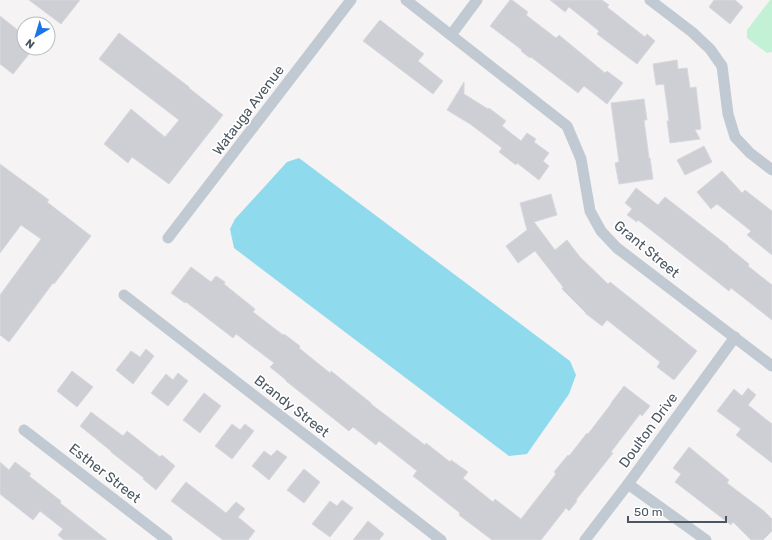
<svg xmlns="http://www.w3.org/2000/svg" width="772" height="540" font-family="Rubik,sans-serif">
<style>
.green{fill:#c3f1d5}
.water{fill:#90daee}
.building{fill:#cdcfd5;stroke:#d7d9de}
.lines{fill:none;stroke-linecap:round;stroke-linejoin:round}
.minor{stroke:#c1cad2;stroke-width:11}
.labels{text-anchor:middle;stroke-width:3.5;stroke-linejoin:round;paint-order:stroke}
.street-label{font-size:14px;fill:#4a5661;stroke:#fff}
</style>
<rect width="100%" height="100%" fill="#f5f3f3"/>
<polygon class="green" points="770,0 772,0 772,52 767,53 747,38 747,30"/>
<polygon class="water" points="299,158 570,361 576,375 569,394 527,454 509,456 234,248 230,229 235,219 287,162"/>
<g class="building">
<polygon points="29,0 80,0 61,24"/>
<polygon points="510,0 512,0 528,12 526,15 556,38 559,35 605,73 607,71 623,83 607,104 584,86 578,93 531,57 530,58 521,51 522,50 490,26"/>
<polygon points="550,0 602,0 609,5 607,7 645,37 647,34 655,41 637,64 597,34 599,31 569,7 565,12"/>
<polygon points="714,0 735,0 743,7 730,24 709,7"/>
<polygon points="0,16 24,35 24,48 34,48 13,74 0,64"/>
<polygon points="380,20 424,54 418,61 443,81 433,94 363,41"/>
<polygon points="119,33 189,87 189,88 223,115 169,184 132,157 128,163 104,144 131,109 165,137 179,120 99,59"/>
<polygon points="677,60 678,69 687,68 690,88 696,87 701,129 695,130 700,139 670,143 667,121 669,121 664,84 656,85 653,64"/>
<polygon points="464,82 464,94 488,109 489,108 506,121 502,126 521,141 527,133 536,139 534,142 549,153 543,161 549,166 539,180 517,163 516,165 499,152 502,148 470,124 447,110"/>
<polygon points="644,99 647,120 644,120 649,158 650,158 653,179 619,184 615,163 619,162 611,103"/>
<polygon points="704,146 712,162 685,175 677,160"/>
<polygon points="0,164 49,200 47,202 91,236 54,284 53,283 9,342 0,335 0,295 41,239 21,225 0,253"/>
<polygon points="722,171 742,193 745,190 772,211 772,255 747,235 751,231 717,204 711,209 697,192"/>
<polygon points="636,188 658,205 665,197 728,246 728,247 749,264 748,266 772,285 772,320 731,288 729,291 638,220 637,222 627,215 632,209 625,203"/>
<polygon points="551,194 557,215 534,222 555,250 567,240 580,257 608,284 610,282 697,351 674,380 657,367 660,362 607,320 602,326 585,313 586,313 562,289 563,287 535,251 518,263 506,246 527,230 520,203"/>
<polygon points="191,267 211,282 216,276 225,282 224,284 255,309 253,312 283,335 284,334 300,346 299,348 330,373 331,371 371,403 371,404 425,445 426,443 450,462 451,460 468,472 463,478 493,502 495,499 521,519 556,474 554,472 568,455 569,456 587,433 588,434 611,404 611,403 624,386 650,406 642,416 640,414 611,452 613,453 576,500 577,501 569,511 566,508 541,540 492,540 459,515 460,513 413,476 417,471 379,441 376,445 353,427 349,431 286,381 286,380 270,367 274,363 236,334 233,338 186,302 185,303 171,293"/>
<polygon points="146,349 154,356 133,384 116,370 131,351 140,357"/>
<polygon points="72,371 93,387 77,407 57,391"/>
<polygon points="178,373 188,381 168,406 151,393 166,374 173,380"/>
<polygon points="748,388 756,395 748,405 772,424 772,463 736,435 741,429 717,411 734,389 742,396"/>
<polygon points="204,393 221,406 200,433 183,420"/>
<polygon points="91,412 123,436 127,431 160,457 162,455 175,466 156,490 143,479 144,478 111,452 111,451 80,426"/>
<polygon points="232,424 240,430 245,424 254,431 232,459 215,446"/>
<polygon points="689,447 729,480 727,483 764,511 772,519 772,531 763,540 751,540 733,522 731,525 675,482 681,474 673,468"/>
<polygon points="277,450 287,457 269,480 252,466 264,451 271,456"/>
<polygon points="0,462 9,470 15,462 31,474 29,476 61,501 60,503 107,540 64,540 58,535 63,529 40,511 33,520 0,494"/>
<polygon points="304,469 320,482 304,503 287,490"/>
<polygon points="186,482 226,513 236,502 245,509 238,517 255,531 248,540 223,540 171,501"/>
<polygon points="342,500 353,508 330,537 312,524 330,501 337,506"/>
<polygon points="368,521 384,534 379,540 353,540"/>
</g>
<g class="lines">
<g class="minor">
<polyline points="406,0 567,126 581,159 590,211 601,231 617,248 772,366"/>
<polyline points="650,0 692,32 710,49 722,66 728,114 735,137 750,153 772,170"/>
<polyline points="451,35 477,0"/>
<polyline points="168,238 351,0"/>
<polyline points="124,295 441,540"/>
<polyline points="24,430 167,540"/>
<polyline points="628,484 706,540"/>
<polyline points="585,540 628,484 735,337"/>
</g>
</g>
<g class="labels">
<g class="street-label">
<text transform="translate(248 110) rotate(-53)" y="5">Watauga Avenue</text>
<text transform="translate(647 249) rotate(40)" y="5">Grant Street</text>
<text transform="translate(292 406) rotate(38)" y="5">Brandy Street</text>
<text transform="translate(648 430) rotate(-54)" y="5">Doulton Drive</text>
<text transform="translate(105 473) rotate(38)" y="5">Esther Street</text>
</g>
</g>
<g transform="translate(36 36) rotate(218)"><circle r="19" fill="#ffffff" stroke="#b7bbc0"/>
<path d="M0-3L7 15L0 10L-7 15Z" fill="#1a73e8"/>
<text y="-6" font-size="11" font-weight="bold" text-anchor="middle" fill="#4a5661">N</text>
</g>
<path d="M628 516v6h98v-6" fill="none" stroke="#4a5661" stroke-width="2"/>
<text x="634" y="516" font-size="12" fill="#4a5661" stroke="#ffffff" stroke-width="3" paint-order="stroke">50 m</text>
</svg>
